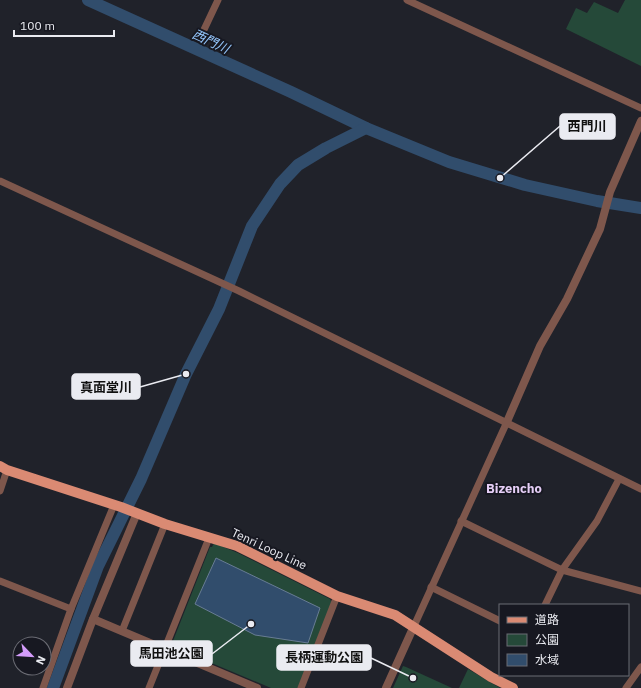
<svg xmlns="http://www.w3.org/2000/svg" width="641" height="688" font-family="'IBM Plex Sans','Noto Sans JP',sans-serif">
<style>
.green{fill:#254939}
.water{fill:#314d6c;stroke:#687c94}
.lines{fill:none;stroke-linecap:round;stroke-linejoin:round}
.river{stroke:#314d6c;stroke-width:12}
.minor{stroke:#7e574c;stroke-width:7}
.tertiary{stroke:#7e574c;stroke-width:8}
.primary{stroke:#da8a73;stroke-width:10}
.labels{text-anchor:middle;stroke-width:4;stroke-linejoin:round;paint-order:stroke}
.street-label{font-size:12px;fill:#eaebf1;stroke:#171821}
.water-label{font-size:13px;font-style:italic;fill:#92c3f8;stroke:#171821}
.neighbourhood-label{font-size:13px;font-weight:bold;fill:#e6cff7;stroke:#171821}
.leader{fill:none;stroke:#eaebf1;stroke-width:1.5}
.callout-dot{fill:#eaebf1;stroke:#171821;stroke-width:1.5}
.callout{fill:#eaebf1;stroke:#eaebf1;stroke-width:1.5}
.callout-label{font-size:13px;text-anchor:middle;font-weight:bold;fill:#111}
</style>
<rect width="100%" height="100%" fill="#20222a"/>
<g class="green">
<polygon points="625,0 641,0 641,66 566,29 576,8 587,13 594,2 618,13"/>
<polygon points="214,543 238,553 330,599 332,603 298,688 271,688 171,646 210,547 212,547"/>
<polygon points="403,666 406,667 452,688 393,688"/>
<polygon points="468,669 500,688 459,688"/>
</g>
<polygon class="water" points="216,558 320,608 308,643 255,635 195,604"/>
<g class="lines">
<g class="river">
<polyline points="88,0 291,92 366,128 449,162 525,185 597,201 641,208"/>
<polyline points="53,688 98,566 141,479 186,374 219,309 252,226 280,184 298,165 326,148 366,128"/>
</g>
<g class="minor">
<polyline points="407,0 641,108"/>
<polyline points="201,36 218,0"/>
<polyline points="0,181 239,291 641,489"/>
<polyline points="0,491 7,470"/>
<polyline points="461,521 562,570 641,591"/>
<polyline points="0,581 71,609"/>
<polyline points="431,587 500,621"/>
<polyline points="545,605 562,570 597,521 619,479"/>
<polyline points="414,626 506,424"/>
<polyline points="122,631 165,524"/>
<polyline points="43,688 71,609 114,505"/>
<polyline points="149,688 209,538"/>
<polyline points="301,688 337,596"/>
<polyline points="626,688 641,667"/>
</g>
<g class="tertiary">
<polyline points="506,424 540,346 567,299 600,229 610,192 641,121"/>
<polyline points="93,619 257,688"/>
<polyline points="67,688 93,619 137,513"/>
<polyline points="386,688 414,626"/>
</g>
<polyline class="primary" points="0,466 7,470 121,507 165,524 237,546 337,596 395,615 491,677 513,688"/>
</g>
<g class="labels">
<g class="street-label">
<text transform="translate(269 549) rotate(25)" y="4">Tenri Loop Line</text>
</g>
<g class="water-label">
<text transform="translate(211 41) rotate(25)" y="5">西門川</text>
</g>
<g class="neighbourhood-label">
<text x="514" y="493">Bizencho</text>
</g>
</g>
<path class="leader" d="M500 178L560 126M186 374L140 387M251 624L212 654M413 678L371 658"/>
<g class="callout-dot">
<circle cx="500" cy="178" r="4"/>
<circle cx="186" cy="374" r="4"/>
<circle cx="251" cy="624" r="4"/>
<circle cx="413" cy="678" r="4"/>
</g>
<g class="callout">
<rect x="560" y="114" width="55" height="25" rx="4"/>
<rect x="72" y="374" width="68" height="25" rx="4"/>
<rect x="131" y="641" width="81" height="25" rx="4"/>
<rect x="277" y="645" width="94" height="25" rx="4"/>
</g>
<g class="callout-label">
<text x="587" y="131">西門川</text>
<text x="106" y="392">真面堂川</text>
<text x="171" y="658">馬田池公園</text>
<text x="324" y="662">長柄運動公園</text>
</g>
<rect x="499" y="604" width="130" height="72" fill="#171821" stroke="#6b6c74"/>
<rect x="507" y="617" width="20" height="6" fill="#da8a73" stroke="#6b6c74"/>
<text x="535" y="624" font-size="12" fill="#eaebf1">道路</text>
<rect x="507" y="634" width="20" height="12" fill="#254939" stroke="#6b6c74"/>
<text x="535" y="644" font-size="12" fill="#eaebf1">公園</text>
<rect x="507" y="654" width="20" height="12" fill="#314d6c" stroke="#6b6c74"/>
<text x="535" y="664" font-size="12" fill="#eaebf1">水域</text>
<g transform="translate(32 656) rotate(115)"><circle r="19" fill="#171821" stroke="#6b6c74"/>
<path d="M0-3L7 15L0 10L-7 15Z" fill="#d49cfb"/>
<text y="-6" font-size="11" font-weight="bold" text-anchor="middle" fill="#eaebf1">N</text>
</g>
<path d="M14 30v6h100v-6" fill="none" stroke="#eaebf1" stroke-width="2"/>
<text x="20" y="30" font-size="12" fill="#eaebf1" stroke="#171821" stroke-width="3" paint-order="stroke">100 m</text>
</svg>
